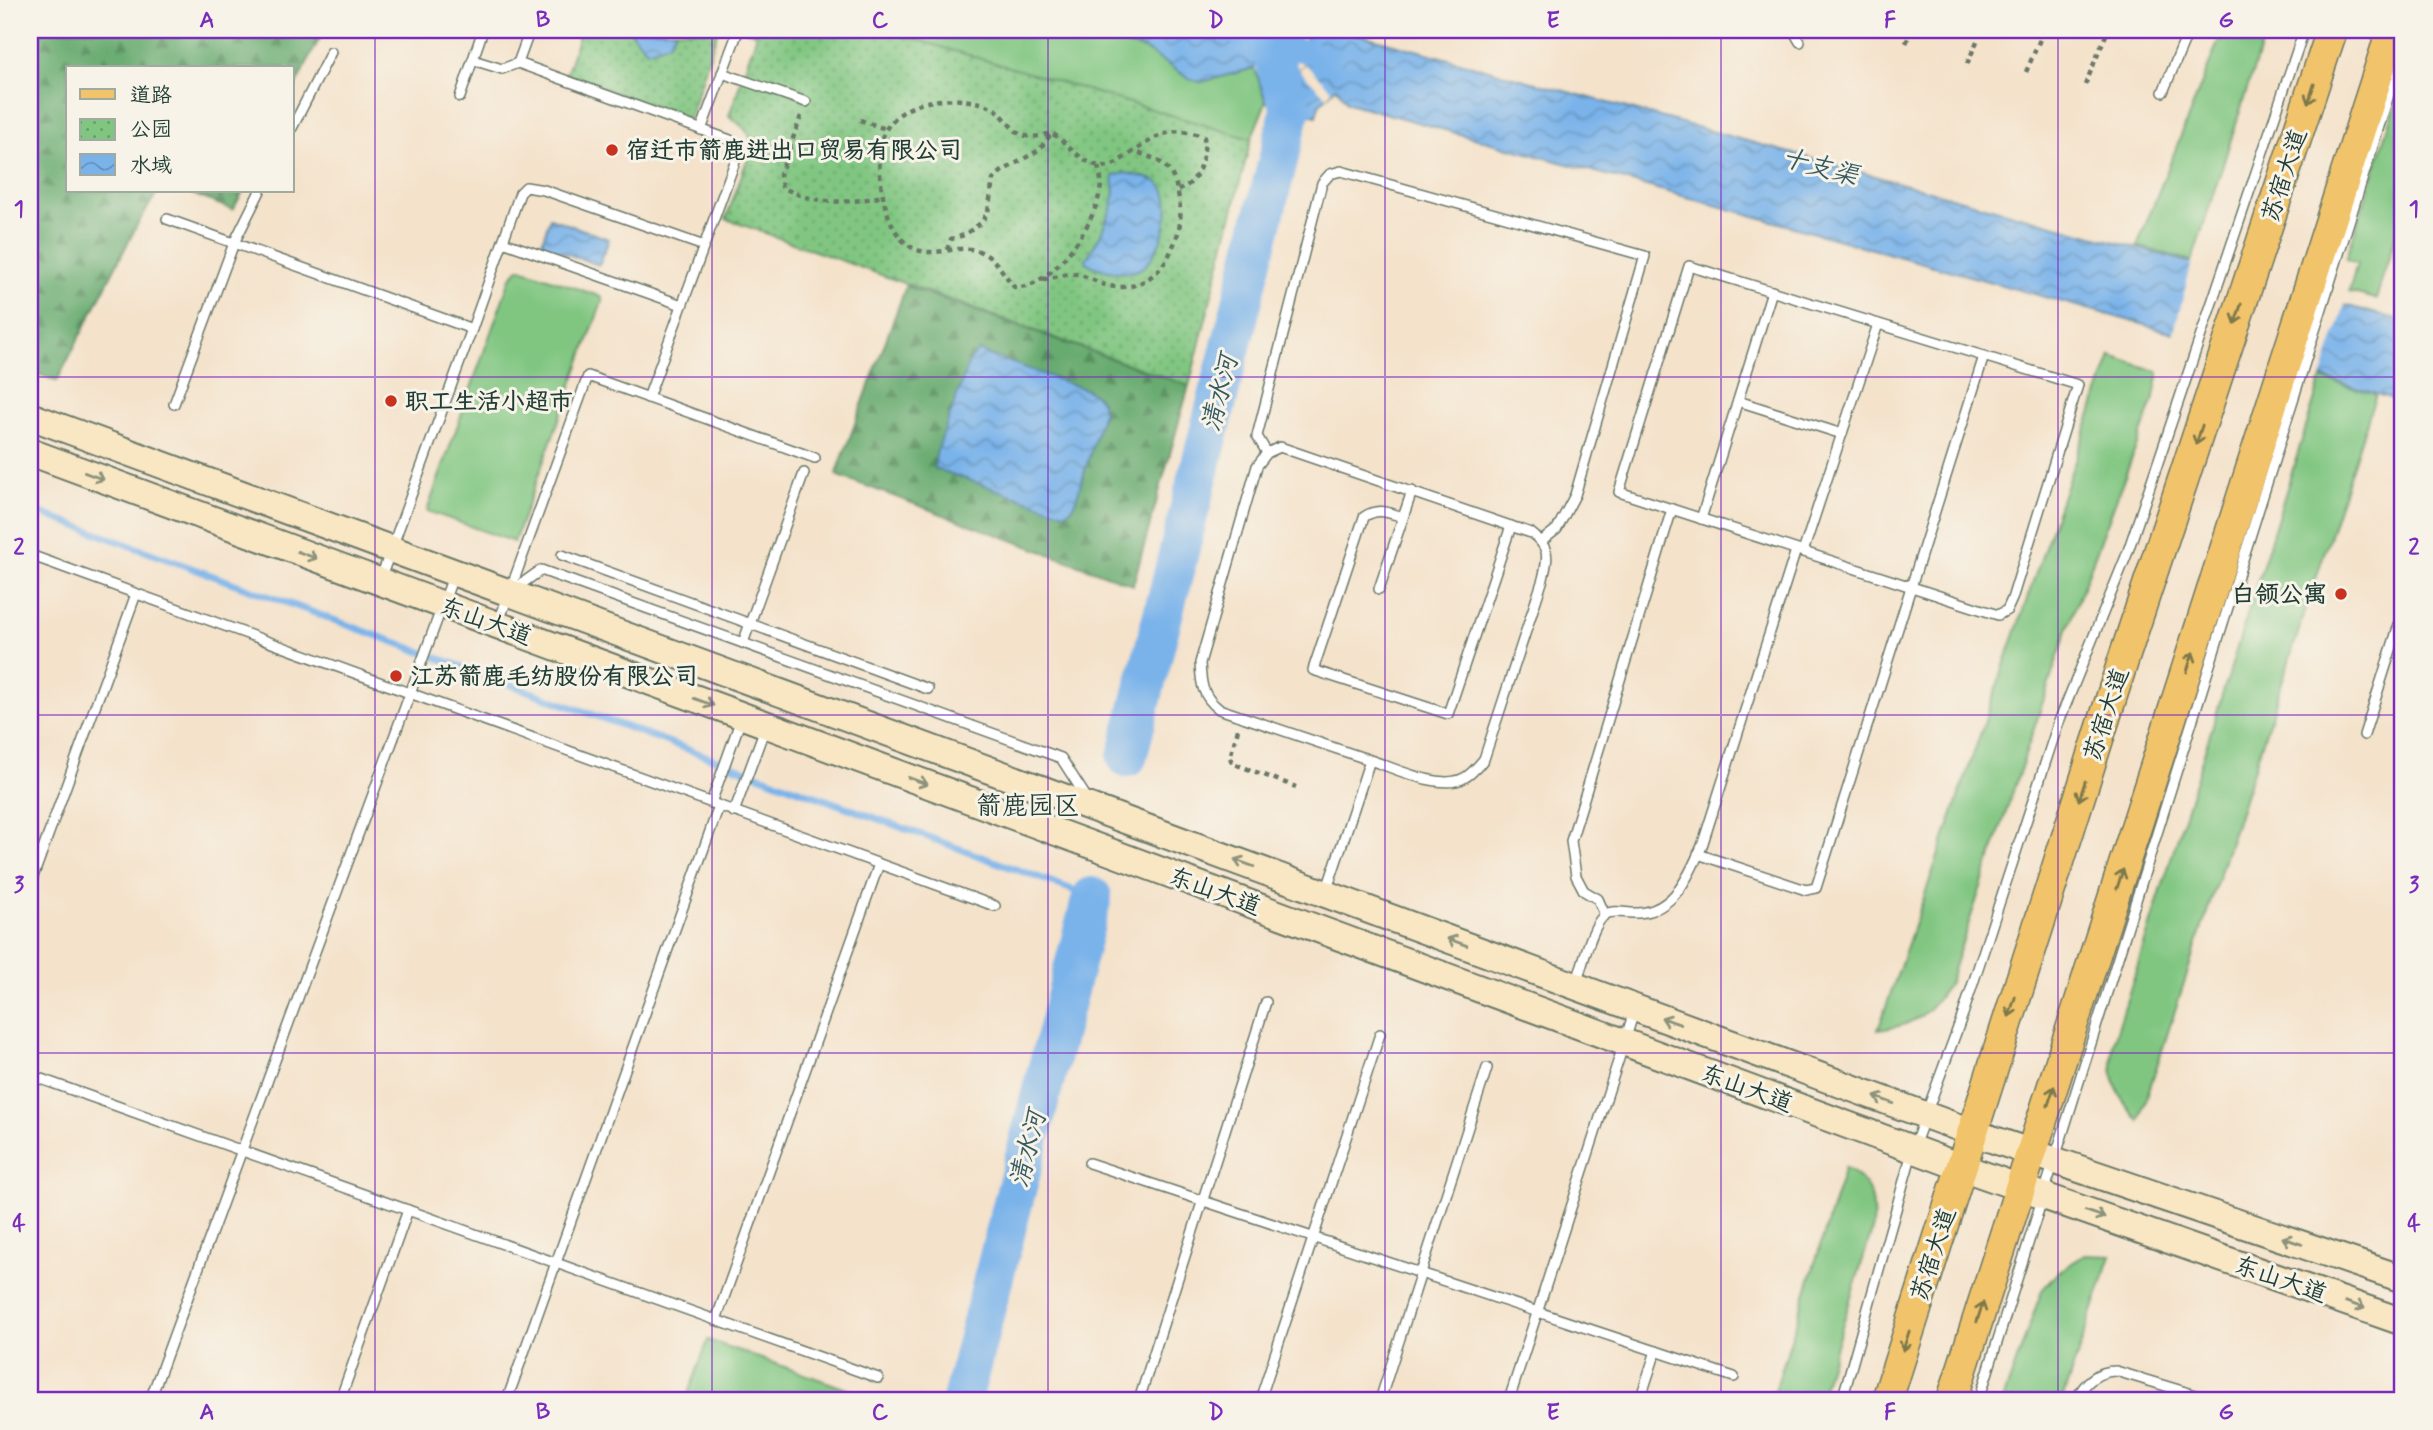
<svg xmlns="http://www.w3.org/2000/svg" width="2433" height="1430" font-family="Mynerve,'LXGW WenKai TC',sans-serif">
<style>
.grass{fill:#80c681;stroke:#50825a;stroke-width:2}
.forest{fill:url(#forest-firs);stroke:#447452;stroke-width:2}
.park{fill:url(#park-dots);stroke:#50825a;stroke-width:2}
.water{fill:url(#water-waves);stroke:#4c788f;stroke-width:2}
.pier{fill:#f4e2ca}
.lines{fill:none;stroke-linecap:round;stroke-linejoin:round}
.stream{stroke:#7ab3ea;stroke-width:7}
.canal{stroke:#7ab3ea;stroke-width:23}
.river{stroke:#7ab3ea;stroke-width:40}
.service-casing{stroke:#6a7768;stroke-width:12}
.secondary-casing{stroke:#6a7768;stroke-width:30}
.primary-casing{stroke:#6a7768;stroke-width:33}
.path{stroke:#6a7768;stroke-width:4.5;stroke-dasharray:5 5;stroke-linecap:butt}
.service{stroke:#fff;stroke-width:9}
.secondary{stroke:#f9e7c3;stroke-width:26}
.primary{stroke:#f1c36a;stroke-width:30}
.oneway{stroke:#7d794c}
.oneway2{stroke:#8c927c}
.grid{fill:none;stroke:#7b2cbf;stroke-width:2;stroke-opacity:0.55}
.poi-dot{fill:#c8321e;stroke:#f7f3e8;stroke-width:2.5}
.labels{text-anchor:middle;stroke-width:6;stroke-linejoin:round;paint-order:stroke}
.poi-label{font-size:24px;font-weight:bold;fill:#1f3d34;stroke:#f7f3e8;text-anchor:start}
.street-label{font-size:24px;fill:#1f3d34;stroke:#f7f3e8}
.water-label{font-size:26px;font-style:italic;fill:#365a62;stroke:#f7f3e8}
.neighbourhood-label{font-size:26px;fill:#1f3d34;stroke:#f7f3e8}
.neatline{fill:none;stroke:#7b2cbf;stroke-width:2.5}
.grid-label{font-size:23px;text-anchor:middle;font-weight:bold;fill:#7b2cbf}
</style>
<defs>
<pattern id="forest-firs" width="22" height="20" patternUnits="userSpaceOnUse" patternTransform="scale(1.75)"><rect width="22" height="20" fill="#68ab6f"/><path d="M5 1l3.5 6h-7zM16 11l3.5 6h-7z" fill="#558c5c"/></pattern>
<pattern id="park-dots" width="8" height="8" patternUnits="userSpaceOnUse" patternTransform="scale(1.75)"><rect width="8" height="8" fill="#80c681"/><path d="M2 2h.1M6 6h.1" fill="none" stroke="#68a26a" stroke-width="1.8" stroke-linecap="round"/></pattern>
<pattern id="water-waves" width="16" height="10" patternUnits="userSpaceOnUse" patternTransform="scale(1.75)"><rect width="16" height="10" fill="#7ab3ea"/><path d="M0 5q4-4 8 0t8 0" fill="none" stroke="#6393be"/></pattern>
</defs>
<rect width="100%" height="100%" fill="#f7f3e8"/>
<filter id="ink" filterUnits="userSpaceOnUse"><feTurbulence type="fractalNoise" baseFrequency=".0143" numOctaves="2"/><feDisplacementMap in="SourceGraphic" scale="14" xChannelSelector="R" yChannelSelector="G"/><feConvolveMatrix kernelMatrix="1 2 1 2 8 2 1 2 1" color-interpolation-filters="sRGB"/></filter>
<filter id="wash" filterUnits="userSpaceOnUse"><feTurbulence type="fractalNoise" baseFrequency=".00686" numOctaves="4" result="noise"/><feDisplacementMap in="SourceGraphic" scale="28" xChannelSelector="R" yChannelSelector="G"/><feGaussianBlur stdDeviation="1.57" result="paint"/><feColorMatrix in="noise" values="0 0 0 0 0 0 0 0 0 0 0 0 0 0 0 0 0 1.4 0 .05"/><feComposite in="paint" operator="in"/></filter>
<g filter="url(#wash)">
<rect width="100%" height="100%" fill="#f4e2ca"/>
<g class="grass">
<polygon points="884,30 1069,30 1144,49 1190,79 1201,82 1255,68 1266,102 1251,139"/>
<polygon points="2223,30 2266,30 2192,261 2137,246"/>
<polygon points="2403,82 2403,212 2376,299 2349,292 2357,263 2346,259"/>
<polygon points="519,268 602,297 602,302 514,542 427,511 510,279"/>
<path d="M2111,356L2159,372L2153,402L2068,627L1948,985C1927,1015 1916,1025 1878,1030Z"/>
<path d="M2321,379L2376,394L2139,1121C2117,1098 2107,1073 2114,1041Z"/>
<path d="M1845,1167C1871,1184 1875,1197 1873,1227L1819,1400H1772Z"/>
<polygon points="2085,1255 2111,1256 2062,1400 2003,1400 2042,1290 2058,1272"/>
<polygon points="708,1340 878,1400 686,1400"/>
</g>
<g class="forest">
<polygon points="30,30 324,30 292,92 292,68 68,68 68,191 158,191 137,225 57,381 30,371"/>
<polygon points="185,191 243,191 233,210"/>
<polygon points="906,286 1189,386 1133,585 836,475"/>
</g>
<g class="park">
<polygon points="581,30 718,30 689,119 566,75"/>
<path d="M745,30H884L1251,139L1189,386L726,219L752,146C752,132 739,124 729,116L757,34Z"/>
</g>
<g class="water">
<polygon points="633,30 673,30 675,33 669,43 648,51 632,34"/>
<polygon points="1069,30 1297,30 1290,53 1281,51 1291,78 1310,59 1300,56 1308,30 1343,30 2403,321 2403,402 2174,333 1348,103 1336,87 1319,105 1316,116 1266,102 1255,68 1201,82 1190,79 1144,49"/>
<path d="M1125,173C1135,175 1148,177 1157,182C1180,196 1161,254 1143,267C1135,273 1127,273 1117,272C1106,271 1095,269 1086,262V259L1100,236L1111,209L1115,193L1113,176Z"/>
<polygon points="550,218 609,239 599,265 541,245"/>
<path d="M979,351L1087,390C1098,396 1103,400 1103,412L1076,500L1071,509L1064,513L934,468L936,454L970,359Z"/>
</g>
<g class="pier">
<polygon points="1284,58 1287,67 1258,76 1255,68"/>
<polygon points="1305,64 1332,90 1327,97 1299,70"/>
<polygon points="2193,258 2346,301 2320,382 2173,336"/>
</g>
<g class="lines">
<polyline class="stream" points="30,509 1092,897"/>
<polyline class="canal" points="1223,30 1331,58"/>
<g class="river">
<polyline points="1127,757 1291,109 1276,66 1272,30"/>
<polyline points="962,1400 1092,897"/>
</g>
</g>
</g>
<g filter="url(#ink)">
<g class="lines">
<defs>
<g id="service">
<polyline points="530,30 518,63 730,140 735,148 736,159 648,398"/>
<polyline points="1793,30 1800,42"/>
<polyline points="473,60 502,69 518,63"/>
<polyline points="722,73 806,102"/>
<polyline points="2163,92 2189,30"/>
<polyline points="460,97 483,30"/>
<polyline points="292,128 331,52"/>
<polyline points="701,130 737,34"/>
<polyline points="167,219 472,329 380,580"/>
<polyline points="503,242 682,305"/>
<polygon points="1689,266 2078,385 2012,599 2007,610 1998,615 1619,492"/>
<polyline points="472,329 520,193 526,187 544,190 704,246"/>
<polyline points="1738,401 1842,434"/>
<polyline points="174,404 234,243 260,191"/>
<polyline points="1267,453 1257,436 1322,183 1330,174 1341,171 1645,256 1575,495 1557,529 1542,541"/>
<path d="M1403,517C1389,513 1378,507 1364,517L1313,670L1448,714L1511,526"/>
<polyline points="1701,519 1772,291"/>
<polyline points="1803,552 1878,324"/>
<polyline points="30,555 995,906"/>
<polyline points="562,555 928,689"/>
<polyline points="1379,589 1412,491"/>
<polyline points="513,590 541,570 1061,758 1088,800"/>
<polyline points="498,624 588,376 815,458"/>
<polyline points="743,643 804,473"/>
<polyline points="2364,735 2403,612"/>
<polyline points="711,803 741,719"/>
<polyline points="734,812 765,728"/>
<polyline points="1698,854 1806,890 1816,888 1984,356"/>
<polyline points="30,885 136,594"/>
<path d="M1326,892L1370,760L1219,709C1202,696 1201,684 1200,663L1257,466L1267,453L1280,447L1531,533C1551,548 1548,557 1543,579L1484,759C1478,766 1472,774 1464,778C1441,791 1394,768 1370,760"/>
<polyline points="1605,915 1598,899 1584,891 1576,876 1571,841 1672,509"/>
<path d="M1576,984C1582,968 1592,922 1606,914C1615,909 1628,914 1638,913C1674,911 1689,876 1702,846L1796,550"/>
<polyline points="30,1075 878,1378"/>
<polyline points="1089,1163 1734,1377"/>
<polyline points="716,1320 879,864"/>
<polyline points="150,1400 454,574"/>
<polyline points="340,1400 408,1210"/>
<polyline points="507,1400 719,806"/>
<polyline points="1139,1400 1266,1002"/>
<polyline points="1260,1400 1380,1034"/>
<polyline points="1380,1400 1487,1068"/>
<polyline points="1509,1400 1634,1012"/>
<polyline points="1640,1400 1656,1351"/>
<polyline points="1842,1400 1913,1149 1963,1014 2058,724 2127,554 2304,30"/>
<polyline points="1979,1400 2403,50"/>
<path d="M2076,1400C2084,1383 2096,1371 2116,1371L2212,1400"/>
</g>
<g id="secondary">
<polyline points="30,416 1971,1132 2403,1279"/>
<polyline points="30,452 1961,1167 2403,1322"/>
</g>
<g id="primary">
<polyline points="1887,1400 2123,661 2332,30"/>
<polyline points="1952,1400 2392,30"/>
</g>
</defs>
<use href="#service" class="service-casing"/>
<use href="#secondary" class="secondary-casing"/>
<use href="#primary" class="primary-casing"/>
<g class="path">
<polyline points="1906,43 1912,30"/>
<polyline points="1967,64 1982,30"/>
<polyline points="2026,72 2044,30"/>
<polyline points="2085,85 2108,30"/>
<path d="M801,116L780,175L782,187C815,205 847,204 883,196"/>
<polyline points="860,120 886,129"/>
<path d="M1098,166C1099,171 1101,177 1101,182C1101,217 1052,291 1014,287C1004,274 996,259 981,252C964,244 946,253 929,252C887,251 880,189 879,158C878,102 946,90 989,106C1003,111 1008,127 1020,134C1030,139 1042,136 1051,133C1068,142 1080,163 1100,166C1111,168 1117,163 1125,157C1154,139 1169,122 1204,137C1206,150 1201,171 1192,181C1189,185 1182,188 1178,191"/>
<polyline points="947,250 951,239 964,235 981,223 988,212 993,180 1001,172 1039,150 1051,134"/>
<path d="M1043,279C1053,278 1065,274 1075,274C1085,275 1096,282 1105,285C1135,293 1159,277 1171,251C1180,231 1182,222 1179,199C1174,169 1164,160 1135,152"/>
<polyline points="1238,729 1230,757 1232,763 1296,787"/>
</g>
<use href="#service" class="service"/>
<use href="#secondary" class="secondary"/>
<use href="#primary" class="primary"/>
</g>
<defs><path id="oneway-shaft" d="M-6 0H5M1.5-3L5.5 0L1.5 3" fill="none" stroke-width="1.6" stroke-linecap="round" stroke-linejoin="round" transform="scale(1.75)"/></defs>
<g class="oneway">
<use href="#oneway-shaft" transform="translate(2311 94) rotate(108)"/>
<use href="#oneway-shaft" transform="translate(2238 314) rotate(108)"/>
<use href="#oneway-shaft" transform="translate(2199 435) rotate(108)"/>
<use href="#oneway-shaft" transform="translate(2190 662) rotate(-72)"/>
<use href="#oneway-shaft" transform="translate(2082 791) rotate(108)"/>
<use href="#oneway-shaft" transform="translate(2120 879) rotate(-72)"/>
<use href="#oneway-shaft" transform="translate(2012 1007) rotate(108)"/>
<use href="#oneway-shaft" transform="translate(2051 1096) rotate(-72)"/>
<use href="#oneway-shaft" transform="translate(1980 1312) rotate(-72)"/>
<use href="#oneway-shaft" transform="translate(1906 1341) rotate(108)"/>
</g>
<g class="oneway2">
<use href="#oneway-shaft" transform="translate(94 476) rotate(20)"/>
<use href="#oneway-shaft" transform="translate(307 555) rotate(20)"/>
<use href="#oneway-shaft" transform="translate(704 702) rotate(20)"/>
<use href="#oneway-shaft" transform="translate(918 781) rotate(20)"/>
<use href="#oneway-shaft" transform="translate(1244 863) rotate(-160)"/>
<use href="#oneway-shaft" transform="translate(1457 942) rotate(-160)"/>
<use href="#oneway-shaft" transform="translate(1671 1021) rotate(-160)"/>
<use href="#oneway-shaft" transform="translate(1884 1100) rotate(-160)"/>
<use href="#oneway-shaft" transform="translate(2095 1214) rotate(19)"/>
<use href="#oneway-shaft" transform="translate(2292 1241) rotate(-161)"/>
<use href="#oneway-shaft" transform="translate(2355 1305) rotate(19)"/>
</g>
</g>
<path class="grid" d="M375,30V1400M712,30V1400M1048,30V1400M1385,30V1400M1721,30V1400M2058,30V1400M30,377H2403M30,715H2403M30,1053H2403"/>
<g class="poi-dot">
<circle cx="612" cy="150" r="7"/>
<circle cx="391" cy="401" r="7"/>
<circle cx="2341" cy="594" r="7"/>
<circle cx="396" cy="676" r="7"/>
</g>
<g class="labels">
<g class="poi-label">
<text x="626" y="158">宿迁市箭鹿进出口贸易有限公司</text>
<text x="405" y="409">职工生活小超市</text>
<text x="2327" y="602" text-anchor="end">白领公寓</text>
<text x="410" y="684">江苏箭鹿毛纺股份有限公司</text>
</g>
<g class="street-label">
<text transform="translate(2284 175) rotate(-72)" y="8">苏宿大道</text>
<text transform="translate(486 621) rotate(20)" y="8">东山大道</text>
<text transform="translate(2106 714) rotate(-72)" y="8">苏宿大道</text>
<text transform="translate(1215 891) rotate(20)" y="8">东山大道</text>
<text transform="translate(1747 1088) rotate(20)" y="8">东山大道</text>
<text transform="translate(1933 1254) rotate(-72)" y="8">苏宿大道</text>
<text transform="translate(2281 1279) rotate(19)" y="8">东山大道</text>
</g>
<g class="water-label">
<text transform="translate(1820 166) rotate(15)" y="9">十支渠</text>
<text transform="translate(1219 393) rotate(-76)" y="9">清水河</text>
<text transform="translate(1027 1149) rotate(-76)" y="9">清水河</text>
</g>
<g class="neighbourhood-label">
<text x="1028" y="814">箭鹿园区</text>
</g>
</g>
<rect width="2433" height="1430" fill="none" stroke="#f7f3e8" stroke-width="77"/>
<rect x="66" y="66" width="228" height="126" fill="#f7f3e8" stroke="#a1aaa0" stroke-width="2"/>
<rect x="80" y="89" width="35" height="10" fill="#f1c36a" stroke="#a1aaa0" stroke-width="2"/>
<text x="130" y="102" font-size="21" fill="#1f3d34">道路</text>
<rect x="80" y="119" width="35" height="21" fill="url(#park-dots)" stroke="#a1aaa0" stroke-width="2"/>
<text x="130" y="136" font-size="21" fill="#1f3d34">公园</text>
<rect x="80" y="154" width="35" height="21" fill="url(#water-waves)" stroke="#a1aaa0" stroke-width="2"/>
<text x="130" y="172" font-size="21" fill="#1f3d34">水域</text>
<rect x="38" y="38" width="2356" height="1354" class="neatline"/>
<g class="grid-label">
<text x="207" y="27">A</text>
<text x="543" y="27">B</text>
<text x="880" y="27">C</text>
<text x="1216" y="27">D</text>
<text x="1553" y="27">E</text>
<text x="1890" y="27">F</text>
<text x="2226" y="27">G</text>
<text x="19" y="216">1</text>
<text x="2414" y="216">1</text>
<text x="19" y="554">2</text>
<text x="2414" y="554">2</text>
<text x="19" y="892">3</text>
<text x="2414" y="892">3</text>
<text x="19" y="1230">4</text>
<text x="2414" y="1230">4</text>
<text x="207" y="1419">A</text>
<text x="543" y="1419">B</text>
<text x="880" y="1419">C</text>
<text x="1216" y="1419">D</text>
<text x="1553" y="1419">E</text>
<text x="1890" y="1419">F</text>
<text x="2226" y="1419">G</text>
</g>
</svg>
